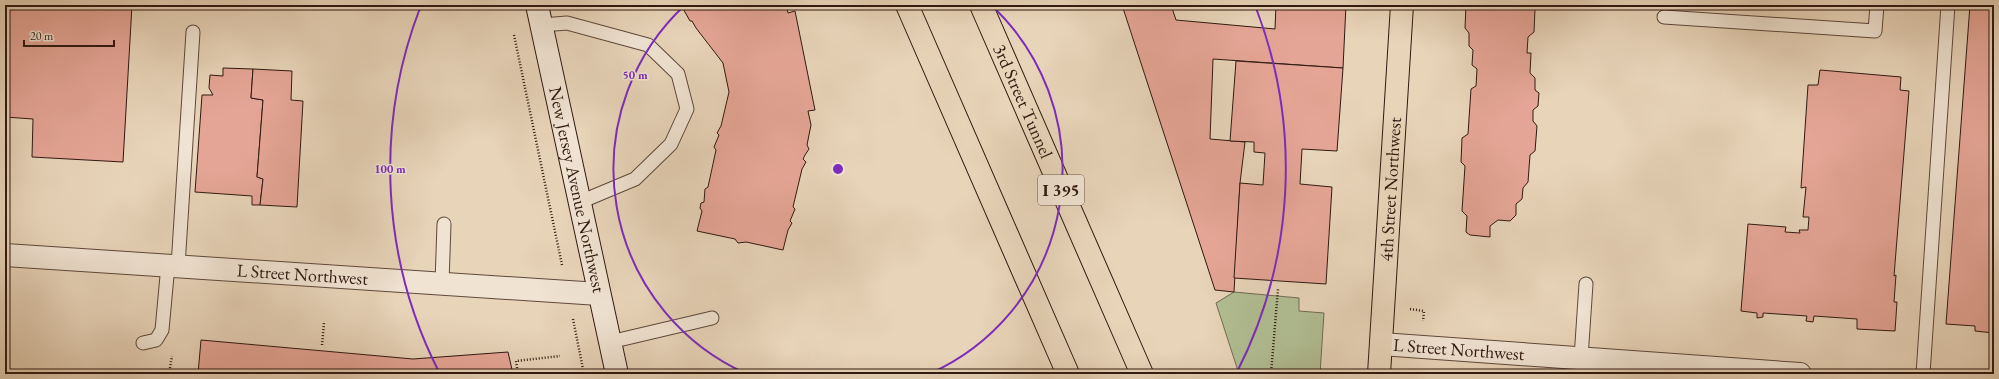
<svg xmlns="http://www.w3.org/2000/svg" width="1999" height="379" font-family="'EB Garamond',serif">
<style>
.green{fill:#b1be93;stroke:#706c52}
.building{fill:#e5a596;stroke:#301911}
.lines{fill:none;stroke-linecap:round;stroke-linejoin:round}
.service-casing{stroke:#5e483b;stroke-width:15}
.minor-casing{stroke:#5e483b;stroke-width:24}
.secondary-casing{stroke:#301911;stroke-width:24}
.primary-casing{stroke:#301911;stroke-width:24}
.motorway-casing{stroke:#301911;stroke-width:24}
.path{stroke:#301911;stroke-width:2.5;stroke-dasharray:1 2;stroke-linecap:butt}
.service{stroke:#f0e3d2;stroke-width:13}
.minor{stroke:#f0e3d2;stroke-width:22}
.secondary{stroke:#f0e3d2;stroke-width:22}
.primary{stroke:#e8d4b9;stroke-width:22}
.motorway{stroke:#e8d4b9;stroke-width:22}
.ring{fill:none;stroke:#7b2cbf;stroke-width:2}
.labels{text-anchor:middle;stroke-width:3;stroke-linejoin:round;paint-order:stroke}
.shield{fill:#f0e3d2;stroke:#6a564b;stroke-width:1}
.shield-label{font-size:17px;font-weight:bold;fill:#301911}
.street-label{font-size:18px;fill:#301911;stroke:#f0e3d2}
.centre{fill:#7b2cbf;stroke:#f0e3d2;stroke-width:2}
.ring-label{font-size:12px;text-anchor:middle;font-weight:bold;fill:#7b2cbf;stroke:#f0e3d2;stroke-width:3;stroke-linejoin:round;paint-order:stroke}
</style>
<rect width="100%" height="100%" fill="#e8d4b9"/>
<filter id="stains"><feTurbulence type="fractalNoise" baseFrequency=".005" numOctaves="4"/><feColorMatrix values="0 0 0 0 .2 0 0 0 0 .09 0 0 0 0 .02 0 0 0 .5 -.17"/></filter>
<radialGradient id="worn" r=".72"><stop offset=".6" stop-color="#630" stop-opacity="0"/><stop offset="1" stop-color="#630" stop-opacity=".3"/></radialGradient>
<polygon class="green" points="1234,292 1299,298 1299,311 1324,313 1320,374 1239,374 1216,303"/>
<g class="building">
<polygon points="5,5 132,5 123,162 32,157 33,119 5,117"/>
<polygon points="681,5 786,5 788,13 795,11 815,110 808,111 811,125 807,145 809,149 805,155 803,159 806,162 802,169 793,207 795,209 790,221 792,223 788,230 783,250 746,242 738,243 735,239 697,231 702,211 700,208 701,203 704,202 705,189 708,187 716,150 714,147 719,135 717,133 721,126 729,92 723,63 696,28 692,21 690,21"/>
<polygon points="1122,5 1171,5 1176,20 1275,29 1276,5 1346,5 1343,68 1213,59 1210,139 1245,142 1240,183 1234,292 1215,290"/>
<polygon points="1466,5 1532,5 1535,9 1534,32 1528,37 1527,53 1531,53 1530,73 1535,78 1535,90 1539,93 1538,106 1533,110 1533,121 1537,126 1535,151 1530,155 1528,182 1523,188 1522,199 1516,204 1516,215 1510,221 1498,220 1490,226 1490,237 1470,235 1466,232 1467,216 1462,211 1465,166 1461,162 1462,138 1468,134 1471,89 1476,86 1477,69 1472,65 1473,50 1469,46 1469,33 1465,28"/>
<polygon points="1970,5 1994,5 1994,333 1975,331 1975,326 1946,324"/>
<polygon points="1236,61 1343,68 1337,151 1302,149 1300,184 1332,187 1326,284 1234,278 1240,183 1263,185 1265,153 1254,152 1254,142 1230,141"/>
<polygon points="223,68 253,69 251,98 263,100 257,177 263,179 260,205 252,205 252,196 195,192 202,95 213,95 209,88 210,75 223,76"/>
<polygon points="253,69 292,71 291,100 303,101 297,207 260,205 263,179 257,177 263,100 251,98"/>
<polygon points="1820,70 1901,77 1900,90 1909,91 1894,276 1896,275 1894,302 1897,302 1895,331 1857,329 1857,319 1814,316 1813,322 1806,321 1807,316 1763,313 1763,317 1757,318 1757,313 1741,311 1748,224 1786,227 1785,232 1800,233 1799,230 1808,230 1809,217 1803,217 1806,187 1801,188 1808,85 1818,85"/>
<polygon points="201,340 413,359 508,352 513,374 198,374"/>
</g>
<g class="lines">
<defs>
<g id="service">
<polyline points="1664,17 1875,31 1877,5"/>
<polyline points="542,25 567,23 648,45 678,74 687,109 671,144 635,179 580,202"/>
<polyline points="178,266 193,32"/>
<polyline points="442,283 444,224"/>
<polyline points="610,342 712,318"/>
<polyline points="143,343 156,340 162,330 168,265"/>
<polyline points="1581,358 1586,284"/>
<polyline points="1923,374 1948,5"/>
</g>
<g id="minor">
<path id="s1" d="M5,255L599,294"/>
<path id="s2" d="M1381,344L1800,374"/>
</g>
<g id="secondary">
<path id="s3" d="M537,5L617,374"/>
</g>
<g id="primary">
<path id="s4" d="M1379,374L1402,5"/>
</g>
<g id="motorway">
<polyline points="907,5 1068,374"/>
<path id="s5" d="M981,5L1142,374"/>
</g>
</defs>
<use href="#service" class="service-casing"/>
<use href="#minor" class="minor-casing"/>
<use href="#secondary" class="secondary-casing"/>
<use href="#primary" class="primary-casing"/>
<use href="#motorway" class="motorway-casing"/>
<g class="path">
<polyline points="514,35 562,265"/>
<polyline points="1410,309 1424,311 1423,321"/>
<polyline points="573,319 584,374"/>
<polyline points="322,345 324,323"/>
<polyline points="5,372 38,374"/>
<polyline points="169,374 172,356"/>
<polyline points="518,374 516,361 560,356"/>
<polyline points="1271,374 1278,289"/>
</g>
<use href="#service" class="service"/>
<use href="#minor" class="minor"/>
<use href="#secondary" class="secondary"/>
<use href="#primary" class="primary"/>
<use href="#motorway" class="motorway"/>
</g>
<g class="ring">
<path d="M747 374A224 224 0 0 1 685 5M991 5A224 224 0 0 1 929 374"/>
<path d="M439 372A448 448 0 0 1 420 8M1256 8A448 448 0 0 1 1237 372"/>
</g>
<g class="labels">
<rect class="shield" x="1038" y="175" width="46" height="30" rx="3"/>
<g class="shield-label">
<text x="1061" y="196">I 395</text>
</g>
<g class="street-label">
<text dy="6" stroke="none"><textPath href="#s5" startOffset="105">3rd Street Tunnel</textPath></text>
<text dy="6" stroke="none"><textPath href="#s4" startOffset="185">4th Street Northwest</textPath></text>
<text dy="6" stroke="none"><textPath href="#s3" startOffset="189">New Jersey Avenue Northwest</textPath></text>
<text dy="6" stroke="none"><textPath href="#s1" startOffset="298">L Street Northwest</textPath></text>
<text dy="6" stroke="none"><textPath href="#s2" startOffset="78">L Street Northwest</textPath></text>
</g>
</g>
<circle cx="838" cy="169" r="6" class="centre"/>
<g class="ring-label">
<text x="635" y="79">50 m</text>
<text x="390" y="173">100 m</text>
</g>
<rect width="1999" height="379" fill="none" stroke="#e8d4b9" stroke-width="20"/>
<rect x="6" y="6" width="1987" height="367" fill="none" stroke="#301911" stroke-width="2"/>
<rect x="10" y="10" width="1979" height="359" fill="none" stroke="#301911"/>
<path d="M24 40v6h90v-6" fill="none" stroke="#301911" stroke-width="2"/>
<text x="30" y="40" font-size="12" fill="#301911" stroke="#f0e3d2" stroke-width="3" paint-order="stroke">20 m</text>
<rect width="100%" height="100%" filter="url(#stains)"/>
<rect width="100%" height="100%" fill="url(#worn)"/>
</svg>
